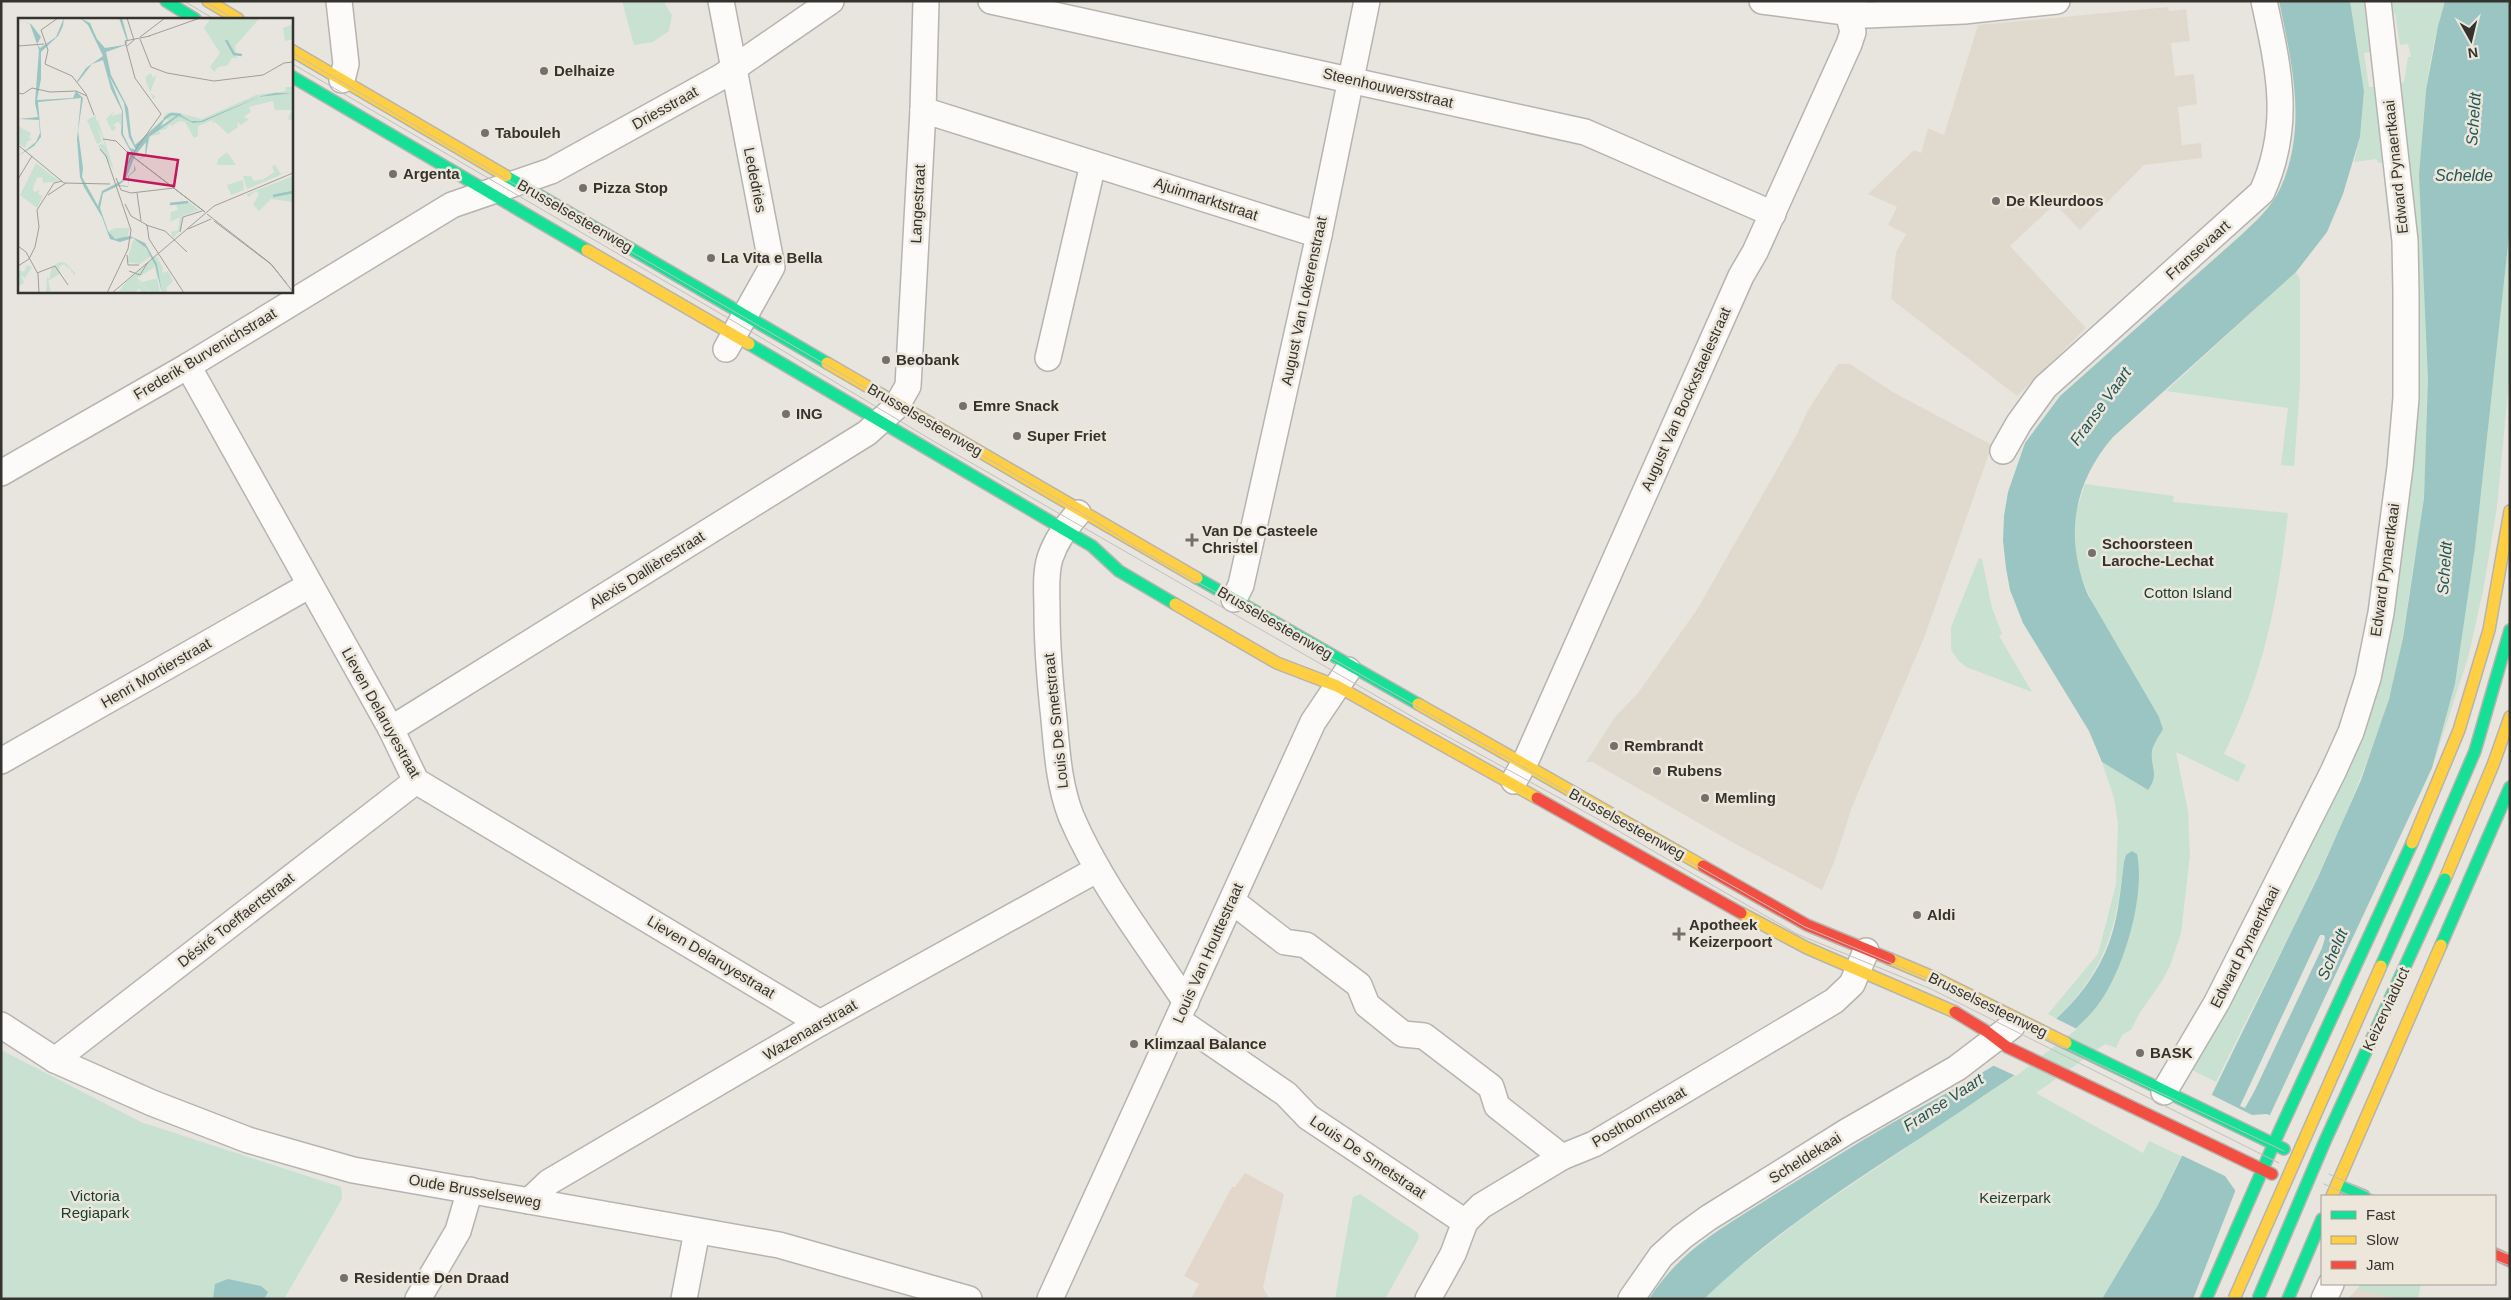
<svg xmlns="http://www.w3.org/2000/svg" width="2511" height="1300" font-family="Arial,sans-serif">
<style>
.built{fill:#e0dace}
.industrial{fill:#e3d7cc}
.green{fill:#c9e1d1}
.water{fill:#9ac5c3;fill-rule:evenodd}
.pier{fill:#e8e5df}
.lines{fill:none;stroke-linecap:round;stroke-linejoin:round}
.street-casing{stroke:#b6b4af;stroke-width:28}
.fast-casing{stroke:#b6b4af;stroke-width:14}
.slow-casing{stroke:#b6b4af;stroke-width:14}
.jam-casing{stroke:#b6b4af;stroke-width:14}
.street{stroke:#fcfbfa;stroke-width:25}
.fast{stroke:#16e098;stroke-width:11}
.slow{stroke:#ffcf43;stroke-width:11}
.jam{stroke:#f24e42;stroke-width:11}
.tram{stroke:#c2c0bf;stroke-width:1}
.fast-bridge-casing{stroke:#b6b4af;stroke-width:14;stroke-linecap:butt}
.slow-bridge-casing{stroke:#b6b4af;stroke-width:14;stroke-linecap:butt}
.fast-bridge{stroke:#16e098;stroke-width:11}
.slow-bridge{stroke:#ffcf43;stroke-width:11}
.poi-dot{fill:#74716c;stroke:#ece6db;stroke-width:2}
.labels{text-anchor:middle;stroke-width:5;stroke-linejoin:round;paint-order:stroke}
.poi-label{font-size:15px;font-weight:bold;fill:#35332e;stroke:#ece6db;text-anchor:start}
.street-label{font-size:15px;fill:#35332e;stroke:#ece6db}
.park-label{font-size:15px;fill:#143e2d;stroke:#ece6db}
.water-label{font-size:16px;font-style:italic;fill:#225758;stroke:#ece6db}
.inset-river{fill:none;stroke:#9ac5c3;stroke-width:2.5}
.inset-road{fill:none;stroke:#a09e98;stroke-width:1}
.view{fill:#c2185b;fill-opacity:0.15;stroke:#c2185b;stroke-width:2.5}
.inset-edge{fill:none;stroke:#35332e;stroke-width:2.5}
</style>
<rect width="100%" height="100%" fill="#e8e5df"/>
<g class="built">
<polygon points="2168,7 2169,11 2186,9 2190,41 2171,43 2175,76 2194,74 2197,104 2178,107 2182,145 2201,143 2202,158 2144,165 2080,230 2055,204 2010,246 2086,328 2017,396 1891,299 1896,252 1906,234 1888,225 1897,207 1868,194 1914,150 1921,153 1928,128 1944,135 1978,25"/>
<polygon points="1838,364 1850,364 1893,392 1992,445 1924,638 1852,807 1835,860 1822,890 1730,841 1592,762 1586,762 1615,717 1638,693 1698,608 1797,434 1808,410"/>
</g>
<g class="industrial">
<polygon points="1245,1173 1284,1194 1263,1288 1270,1299 1191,1299 1199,1284 1184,1276 1232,1187 1235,1187"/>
<polygon points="2356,1290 2402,1298 2402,1299 2348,1299"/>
</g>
<g class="green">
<polygon points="622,1 663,1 672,15 669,31 653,42 634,45"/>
<polygon points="2350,1 2373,1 2372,52 2364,53 2369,87 2376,87 2385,163 2379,163 2376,159 2354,162 2360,137 2364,91"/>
<path d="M2387,1H2445C2407,123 2425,251 2428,377C2429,416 2426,456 2424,495C2422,521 2416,548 2412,574C2406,616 2401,660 2388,701C2346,834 2277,956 2216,1082L2192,1070L2342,772L2411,425L2393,85L2404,82L2408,57H2411L2408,44L2400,45L2395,13L2387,14Z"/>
<polygon points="2510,227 2510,371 2497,507 2484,586 2468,658 2432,768 2455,684 2475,548"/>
<polygon points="2296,272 2300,279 2300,385 2294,466 2281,465 2288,408 2166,391"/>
<path d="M2085,484L2174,496L2173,502L2288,513C2278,601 2264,674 2224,754L2246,765L2238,782L2176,752L2188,811L2190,855L2181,933L2170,966L2162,981L2139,1014L2131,1030L2122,1035L2116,1048L2105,1044L2036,1093L2143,1153L2149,1141L2181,1156L2158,1205L2102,1299H1704L1725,1278L1804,1217L2009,1078L2079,1025L2093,1010L2106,992L2121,960L2124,862C2115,934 2107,964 2058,1019L2048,1014L2098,954L2116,884L2118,823L2114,798L2102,762L2148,790C2160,773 2150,767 2152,751C2153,743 2160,735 2163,729L2159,717C2130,668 2070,585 2073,529C2074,514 2081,498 2085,484Z"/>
<polygon points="1979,558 1982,559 1992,608 2002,634 1999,636 2032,692 1966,667 1957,659 1951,649 1951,627"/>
<polygon points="1,1050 141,1122 341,1187 342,1199 284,1299 1,1299"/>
<polygon points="1360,1194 1418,1233 1419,1238 1385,1299 1335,1299 1353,1197"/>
<polygon points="2361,1284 2421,1284 2418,1299 2402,1299 2356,1290"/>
</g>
<g class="water">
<path d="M2279,1H2350L2364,91L2360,137L2343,194L2327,232L2296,272L2113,437C2073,483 2064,538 2088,595L2159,717L2163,729C2160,735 2153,744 2152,751C2150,767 2160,774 2148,790L2102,762L2089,731L2023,623L2010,590L2006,568L2003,541L2004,516L2008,492L2025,443L2060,396L2240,236C2254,223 2271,208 2280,189C2308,128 2292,64 2279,1Z"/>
<path d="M2445,1H2510V227L2475,548L2455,684L2432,768L2240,1179L2193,1299H2102L2158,1205L2318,877L2361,780L2389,699L2403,638L2424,498L2428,380L2419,175L2426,90L2438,26ZM2320,935H2324L2325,938L2322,948L2255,1090L2245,1108L2240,1106Z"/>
<path d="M2132,851L2137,854C2146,897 2122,978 2093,1011C2063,1045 2008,1079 1970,1105C1880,1166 1782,1223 1704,1299H1649C1679,1252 1720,1229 1766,1200C1808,1174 1849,1148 1892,1123C1967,1081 2067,1036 2104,955C2118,926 2120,893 2124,862L2126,855Z"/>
<polygon points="228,1279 261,1286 268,1292 264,1299 213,1299 215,1284"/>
</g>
<g class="pier">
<polygon points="2055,1018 2077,1029 2016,1076 1990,1064"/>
<polygon points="2208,1093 2252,1115 2267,1114 2273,1117 2237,1193 2225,1176 2179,1154"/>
</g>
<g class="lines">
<defs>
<g id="street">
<polyline points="339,1 346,64 342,80"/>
<polyline points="721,1 772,267 726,349"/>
<polyline points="991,1 1585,132 1773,214"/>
<polyline points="1762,1 1867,15 1964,11 2057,1"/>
<polyline points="923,110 1319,235"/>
<polyline points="1048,358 1093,164"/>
<polyline points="188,366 391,729 416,781 820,1023"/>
<path d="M2003,451L2019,423L2045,387L2262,192C2292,125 2279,70 2264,1"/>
<polyline points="1,473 188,366 452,205 551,171 721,77 831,1"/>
<path d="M1078,513C1066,527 1056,540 1050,558C1045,574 1047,593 1047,610C1047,647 1050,683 1054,719C1057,752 1059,785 1071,816C1099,882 1146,942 1186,1002"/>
<polyline points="1234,599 1241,585 1319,235 1367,1"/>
<polyline points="391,729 867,433 896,407 908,386 923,110 926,1"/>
<polyline points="1,761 310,585"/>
<polyline points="1514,781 1527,758 1741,276 1755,252 1849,44 1853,32 1845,1"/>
<polyline points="1232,901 1285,942 1306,945 1359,985 1367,1005 1403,1034 1424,1036 1491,1087 1497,1106 1562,1157"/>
<polyline points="1178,1020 1286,1094 1308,1117 1465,1222"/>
<polyline points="1,1025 55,1060 152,1103 248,1140 353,1170 779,1245 969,1299"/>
<polyline points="55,1060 416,781"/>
<polyline points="2164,1092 2217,1002 2333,772 2351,732 2368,678 2381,613 2400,467 2406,398 2406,292 2405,241 2378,1"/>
<polyline points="529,1201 549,1182 820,1023 1098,869"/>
<polyline points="418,1299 458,1231 470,1190"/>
<polyline points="684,1299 697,1231"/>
<polyline points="1050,1299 1313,722 1348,670"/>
<polyline points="1428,1299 1453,1254 1465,1222 1481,1206 1562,1157 1594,1144 1834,1001 1852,984 1866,951"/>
<polyline points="1631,1299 1661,1256 1682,1237 1708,1218 1846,1132 1957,1068 2012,1026"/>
<polyline points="2324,1299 2331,1284"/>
</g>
<g id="fast">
<polyline points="166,1 195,19"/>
<polyline points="291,76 587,250"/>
<polyline points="506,176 827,363"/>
<polyline points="749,344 1092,546 1119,571 1175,604"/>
<polyline points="1197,578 1418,704"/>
<polyline points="2424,870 2475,751 2510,630"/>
<polyline points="2441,945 2510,787"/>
<polyline points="2066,1043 2284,1149"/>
<polyline points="2337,1185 2364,1196"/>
<polyline points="2206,1299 2279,1132 2412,843"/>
<polyline points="2288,1299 2322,1219"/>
</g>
<g id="slow">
<polyline points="208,1 238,19"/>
<polyline points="291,50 506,176"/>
<polyline points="587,250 749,344"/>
<polyline points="827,363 1197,578"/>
<polyline points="1175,604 1277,663 1337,686 1537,798"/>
<polyline points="1418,704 1703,866"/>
<polyline points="2412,843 2459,730 2489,630 2510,511"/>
<polyline points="2445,879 2493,765 2510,717"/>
<polyline points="1741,913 1807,948 1955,1012"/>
<polyline points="1890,959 1935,978 2066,1043"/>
<polyline points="2332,1196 2441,945"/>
</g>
<g id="jam">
<polyline points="1537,798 1741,913"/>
<polyline points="1703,866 1807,925 1890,959"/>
<polyline points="1955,1012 1986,1031 2007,1047 2272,1174"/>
<polyline points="2495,1254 2510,1261"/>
</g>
</defs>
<use href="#street" class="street-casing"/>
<use href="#fast" class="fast-casing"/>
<use href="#slow" class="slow-casing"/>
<use href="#jam" class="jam-casing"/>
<use href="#street" class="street"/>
<use href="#fast" class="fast"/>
<use href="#slow" class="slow"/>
<use href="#jam" class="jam"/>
<g class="tram">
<polyline points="184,1 214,19"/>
<polyline points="204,1 234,19"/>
<polyline points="291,52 468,157 1095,521 1136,547 1805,927 1934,981 2086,1058 2284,1151"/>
<polyline points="291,63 740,325 935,442 1432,728 1596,818 1797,934 1931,989 2279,1163"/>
<polyline points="2329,1174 2376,1196"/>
<polyline points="2324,1184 2351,1196"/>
<polyline points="2495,1249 2510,1255"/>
<polyline points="2495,1260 2510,1266"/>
</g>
<defs>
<g id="fast-bridge">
<polyline points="2381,966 2424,870"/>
<polyline points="2258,1299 2325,1141 2445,879"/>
</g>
<polyline id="slow-bridge" points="2234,1299 2381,966"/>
</defs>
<use href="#fast-bridge" class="fast-bridge-casing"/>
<use href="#slow-bridge" class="slow-bridge-casing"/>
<use href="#fast-bridge" class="fast-bridge"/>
<use href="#slow-bridge" class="slow-bridge"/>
</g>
<g class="poi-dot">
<circle cx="544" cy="71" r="5"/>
<circle cx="485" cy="133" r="5"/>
<circle cx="393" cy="174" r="5"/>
<circle cx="583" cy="188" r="5"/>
<circle cx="1996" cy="201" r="5"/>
<circle cx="711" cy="258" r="5"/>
<circle cx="886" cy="360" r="5"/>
<circle cx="963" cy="406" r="5"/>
<circle cx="786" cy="414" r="5"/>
<circle cx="1017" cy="436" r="5"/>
<path d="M1189.5 532.5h5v5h5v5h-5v5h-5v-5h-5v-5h5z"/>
<circle cx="2092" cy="553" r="5"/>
<circle cx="1614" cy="746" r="5"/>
<circle cx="1657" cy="771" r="5"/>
<circle cx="1705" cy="798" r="5"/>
<circle cx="1917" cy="915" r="5"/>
<path d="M1676.5 926.5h5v5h5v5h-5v5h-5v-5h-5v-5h5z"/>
<circle cx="1134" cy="1044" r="5"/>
<circle cx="2140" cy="1053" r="5"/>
<circle cx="344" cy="1278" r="5"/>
</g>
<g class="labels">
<g class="poi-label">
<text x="554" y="76">Delhaize</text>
<text x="495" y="138">Tabouleh</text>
<text x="403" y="179">Argenta</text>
<text x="593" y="193">Pizza Stop</text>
<text x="2006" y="206">De Kleurdoos</text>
<text x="721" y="263">La Vita e Bella</text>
<text x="896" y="365">Beobank</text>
<text x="973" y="411">Emre Snack</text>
<text x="796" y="419">ING</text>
<text x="1027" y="441">Super Friet</text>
<text x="1202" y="536">Van De Casteele<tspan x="1202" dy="17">Christel</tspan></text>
<text x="2102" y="549">Schoorsteen<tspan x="2102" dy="17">Laroche-Lechat</tspan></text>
<text x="1624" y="751">Rembrandt</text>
<text x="1667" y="776">Rubens</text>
<text x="1715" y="803">Memling</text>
<text x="1927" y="920">Aldi</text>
<text x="1689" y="930">Apotheek<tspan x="1689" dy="17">Keizerpoort</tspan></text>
<text x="1144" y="1049">Klimzaal Balance</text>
<text x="2150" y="1058">BASK</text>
<text x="354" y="1283">Residentie Den Draad</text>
</g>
<g class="street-label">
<text transform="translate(1388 88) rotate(13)" y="5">Steenhouwersstraat</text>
<text transform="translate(665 108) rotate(-29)" y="5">Driesstraat</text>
<text transform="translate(2396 167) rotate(-96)" y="5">Edward Pynaertkaai</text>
<text transform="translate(755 180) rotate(79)" y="5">Lededries</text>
<text transform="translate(1206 199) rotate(18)" y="5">Ajuinmarktstraat</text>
<text transform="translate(918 204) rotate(-87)" y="5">Langestraat</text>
<text transform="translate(575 216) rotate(30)" y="5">Brusselsesteenweg</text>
<text transform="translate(2198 250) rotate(-42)" y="5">Fransevaart</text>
<text transform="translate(1304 301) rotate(-78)" y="5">August Van Lokerenstraat</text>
<text transform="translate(205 354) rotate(-31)" y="5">Frederik Burvenichstraat</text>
<text transform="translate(1686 399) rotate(-66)" y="5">August Van Bockxstaelestraat</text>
<text transform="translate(925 420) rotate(30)" y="5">Brusselsesteenweg</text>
<text transform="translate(647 570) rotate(-32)" y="5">Alexis Dallièrestraat</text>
<text transform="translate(2385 570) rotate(-82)" y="5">Edward Pynaertkaai</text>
<text transform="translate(1275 623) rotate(30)" y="5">Brusselsesteenweg</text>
<text transform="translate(156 673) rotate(-30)" y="5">Henri Mortierstraat</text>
<text transform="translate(381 713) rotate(61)" y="5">Lieven Delaruyestraat</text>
<text transform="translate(1056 721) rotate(-96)" y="5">Louis De Smetstraat</text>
<text transform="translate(1627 824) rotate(29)" y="5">Brusselsesteenweg</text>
<text transform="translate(236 920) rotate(-38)" y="5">Désiré Toeffaertstraat</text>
<text transform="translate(2245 947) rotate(-63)" y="5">Edward Pynaertkaai</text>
<text transform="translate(1208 953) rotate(-66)" y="5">Louis Van Houttestraat</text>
<text transform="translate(711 957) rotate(31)" y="5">Lieven Delaruyestraat</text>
<text transform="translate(1988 1005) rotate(26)" y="5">Brusselsesteenweg</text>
<text transform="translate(2386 1009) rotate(-65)" y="5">Keizerviaduct</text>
<text transform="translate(810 1030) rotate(-30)" y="5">Wazenaarstraat</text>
<text transform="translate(1639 1117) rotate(-30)" y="5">Posthoornstraat</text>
<text transform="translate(1368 1157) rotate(34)" y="5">Louis De Smetstraat</text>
<text transform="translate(1805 1158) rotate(-32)" y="5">Scheldekaai</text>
<text transform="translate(475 1191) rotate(10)" y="5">Oude Brusselseweg</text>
</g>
<g class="park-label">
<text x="2188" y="598">Cotton Island</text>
<text x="95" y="1201">Victoria<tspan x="95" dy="17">Regiapark</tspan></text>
<text x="2015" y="1203">Keizerpark</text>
</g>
<g class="water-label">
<text transform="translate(2473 119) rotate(-86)" y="6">Scheldt</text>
<text x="2464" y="181">Schelde</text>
<text transform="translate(2100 406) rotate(-54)" y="6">Franse Vaart</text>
<text transform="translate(2444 568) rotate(-86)" y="6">Scheldt</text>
<text transform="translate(2332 954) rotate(-67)" y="6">Scheldt</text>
<text transform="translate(1943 1102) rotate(-33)" y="6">Franse Vaart</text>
</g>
</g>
<g transform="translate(18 18)">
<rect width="275" height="275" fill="#e8e5df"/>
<path d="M193,0L241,1L217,28L219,40H214L209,48L200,49L196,54L192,49L202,35L186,10ZM275,6V21L267,23L265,10ZM121,46L128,63V58L133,55L135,60L139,56L132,75L138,79L135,81ZM267,69H274L275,75H257L243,78L185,103H173L161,96L153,104L162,98L175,105L186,104L238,80L266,75L275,76V103L270,101L274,92H257L255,83L231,89L233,94L225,99L231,101L223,107L219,104L220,109L210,116L197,104L194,105L195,102L180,108V118L176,120L167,104L161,103L154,108L164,122L152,106L148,111L141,113L143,116L133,118L129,130L131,120L142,110V107L148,105V102L150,105L146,108L152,104L146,98L149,95L157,94L184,101L238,77L268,73ZM96,93L94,98L104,95L103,107L100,104L95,107L98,109L97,112L94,113L88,101ZM78,97V103L80,102L96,152L80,128L84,125L87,128L79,106L84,124L79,126L69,102ZM0,108L13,115L11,120L14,121L9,124L7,130L0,125ZM209,134L218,147H199L200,141ZM18,145L41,163L25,165L24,159L19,160L15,170L16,174L22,172L20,176L25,178L19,190L2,177ZM257,147L263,156L274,152L229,171L225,158H233L236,163L246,161L256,154L254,148ZM275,158V184L253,181L241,193L235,187L241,176L238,173L230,179L229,176ZM225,162L226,172L213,177L209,167ZM170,183L181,192L164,198V211L155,220L153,214L160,212L162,199L152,204V208L153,194L160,192L158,186H150ZM98,210H112L109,219L101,222L94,219L91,213ZM115,220L122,224L133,238L122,246L109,244L115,222L118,223ZM139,239L145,250L144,255L150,253L155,263L148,270L150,275H144L136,240ZM135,241L142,275H133L115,258L132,275L123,274L122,270L117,274L100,275L108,264ZM137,249L140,260L124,264L119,260ZM41,244L48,245L57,255V258L49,247L50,251L46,246L41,249L42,252L39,250L43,255L30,263L33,273L28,275L29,258L31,261L34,249ZM9,247L14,249L7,260L10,263L3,257L6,265L1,268L0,256L2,252L6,254Z" fill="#c9e1d1" fill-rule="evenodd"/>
<path d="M46,0L45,8L40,18L23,34V61L19,82L55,80L58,73L65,80L60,113L65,150L64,159L80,188L84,173L105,162L113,134L103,116L104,93L93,71L85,42L74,46L60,64L59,63L68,50L85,38L70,7L62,0L72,5L79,21L87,30L106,27L109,23L101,0H104L110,22L108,27L88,34L93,57L110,90L113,117L117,127L149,98L142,109L161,96L173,103H183L243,78L257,75H275L241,79L185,104L175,105L161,98L131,119L128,137L116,145L127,137L128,124L117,138L108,161L101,167L110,168V158L116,152V146L118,152L111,158L110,169L100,168L85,175L82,190L90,213L97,221L112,218L127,225L139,246L144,275L137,247L128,230L115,220L102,224L92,221L84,199L66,169L62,159L59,121L63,80L20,84L23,119L16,128L0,138L18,124L22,115L21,102L0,101L20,99L17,85L21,32L12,6L0,2L13,6L23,19L19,26L22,30L38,19ZM91,58L106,85L111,119L118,132L112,130L105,116V93Z" fill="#9ac5c3" fill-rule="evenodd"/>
<path class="inset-river" d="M208,22L216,36L224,37M146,101L153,96L163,97M255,178L275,174M152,186L170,184"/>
<path class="inset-road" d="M40,0L23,12L30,32L27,46L54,58L68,76L76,97M131,18L182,0M122,19L147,0M122,21L133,49L149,55L196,63L245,57L266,45L275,44M0,28L26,26M108,29L116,22L109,0M0,75L5,76L14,70L32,74L58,73L69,78M85,121L98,123L113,138M0,127L46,165L92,166M121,127L143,96L117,60L107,23L132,18M82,131L88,138L113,212L110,231L89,275M114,138L187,194M114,138L187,194M107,150L121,126M98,160L103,172L113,175L156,170M0,161L14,138M119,175L123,203M30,177L48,165M0,178V197M107,186L113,198L129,207L131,221L166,275M189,196L252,245L269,266M196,203L254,247L275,274M128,207L147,213L169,234M170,211L193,201M162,214L165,199L184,193M0,228L8,234L20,256L21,275M109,237L110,247H121M0,248L11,241L17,229L21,209L19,192L36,165L44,163M111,253L122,257L130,244M19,255L37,248L50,267M94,275L196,188L275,155"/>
<path class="view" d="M110,135L160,142L156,168L106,161Z"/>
<rect width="275" height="275" class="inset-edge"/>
</g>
<rect width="2511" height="1300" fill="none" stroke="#35332e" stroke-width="5"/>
<rect x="2321" y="1195" width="175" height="90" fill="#ece6db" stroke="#a39e96"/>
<rect x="2331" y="1211" width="25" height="8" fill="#16e098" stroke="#a39e96"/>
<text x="2366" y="1220" font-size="15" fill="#35332e">Fast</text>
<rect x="2331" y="1236" width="25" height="8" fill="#ffcf43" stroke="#a39e96"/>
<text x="2366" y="1245" font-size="15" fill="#35332e">Slow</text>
<rect x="2331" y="1261" width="25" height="8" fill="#f24e42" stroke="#a39e96"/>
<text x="2366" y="1270" font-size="15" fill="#35332e">Jam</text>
<g transform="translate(2471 40) rotate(172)" stroke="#ece6db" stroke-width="4" paint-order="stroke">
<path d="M0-4L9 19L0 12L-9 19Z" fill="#35332e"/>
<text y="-8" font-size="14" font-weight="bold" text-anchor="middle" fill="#35332e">N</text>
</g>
</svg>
